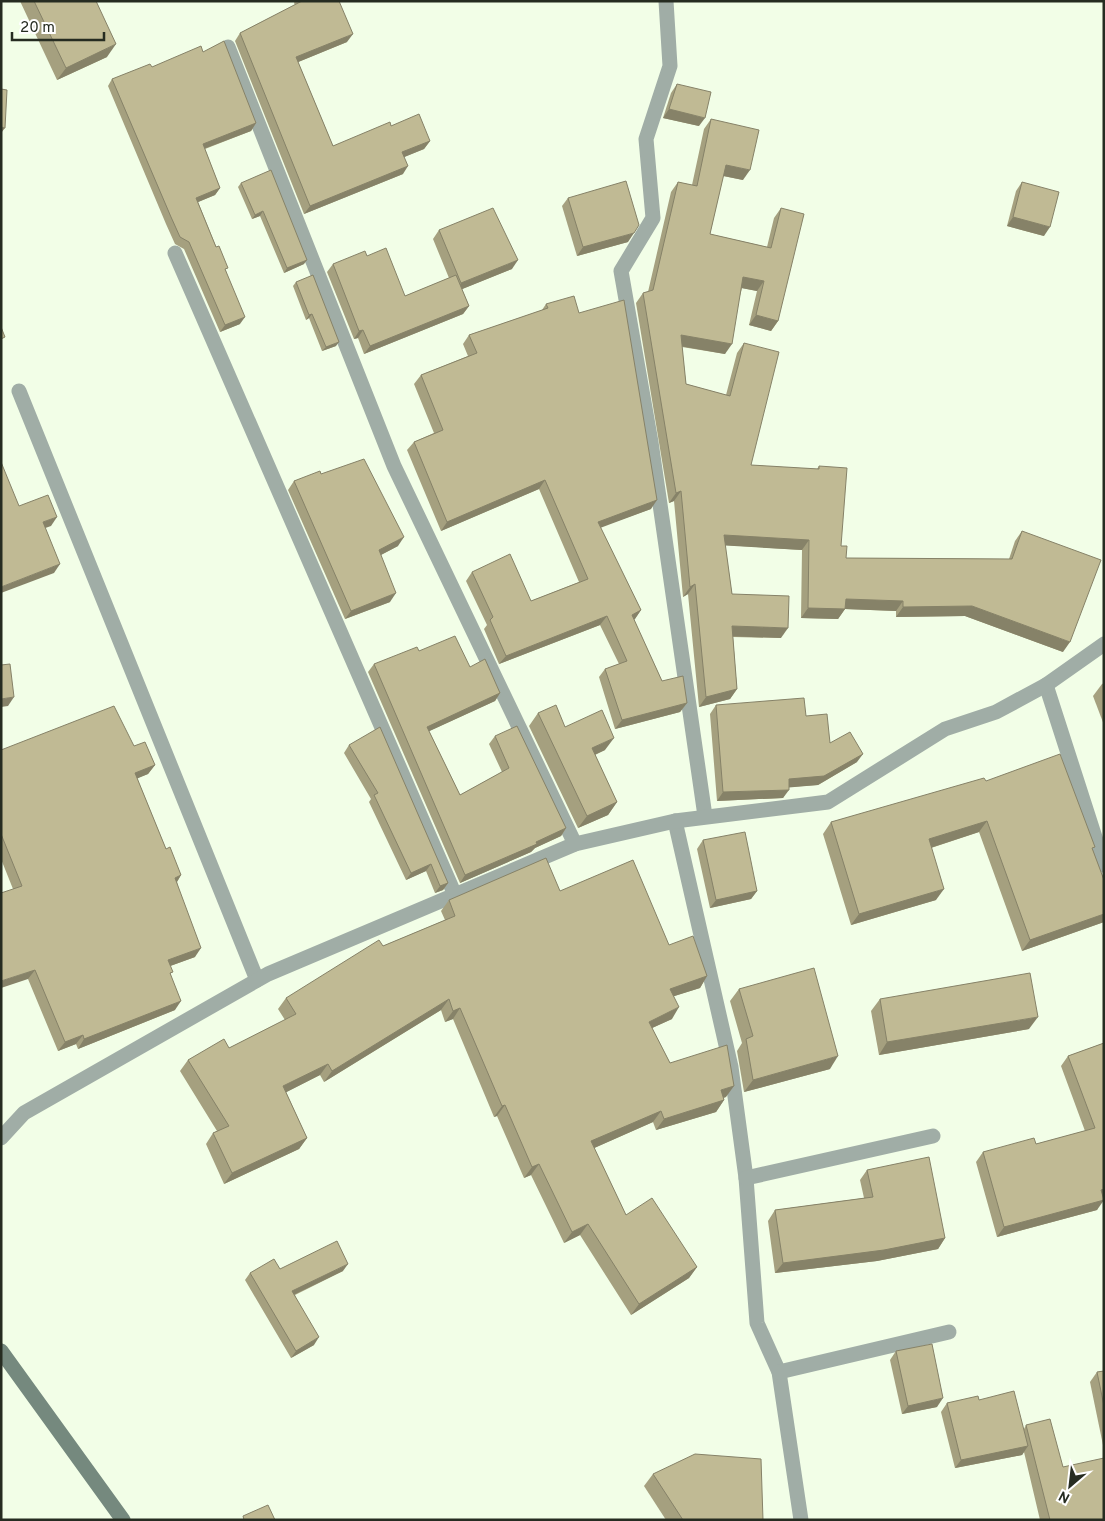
<svg xmlns="http://www.w3.org/2000/svg" width="1105" height="1521" font-family="Overpass,sans-serif">
<style>
.lines{fill:none;stroke-linecap:round;stroke-linejoin:round}
.street{stroke:#a0ada6;stroke-width:15}
.secondary{stroke:#75897e;stroke-width:15}
.wall{fill:#a5a07f}
.shaded-wall{fill:#868268}
.building{fill:#c0ba94;stroke:#868268}
</style>
<rect width="100%" height="100%" fill="#f2fee7"/>
<g class="lines">
<g class="street">
<polyline points="666,1 670,66 646,139 653,218 621,271 651,442 705,816"/>
<polyline points="228,47 394,466 575,844"/>
<polyline points="175,253 455,895"/>
<polyline points="19,391 257,980"/>
<polyline points="1046,685 1104,865"/>
<polyline points="675,821 731,1067 746,1178 757,1323 779,1372 801,1520"/>
<polyline points="1,1138 24,1113 268,974 575,844 675,821 828,802 945,729 996,712 1046,685 1104,644"/>
<polyline points="746,1178 933,1136"/>
<polyline points="779,1372 949,1332"/>
</g>
<polyline class="secondary" points="1,1351 123,1520"/>
</g>
<g class="wall">
<polygon points="20,1 96,1 107,57 57,80"/>
<polygon points="295,1 339,1 347,42 298,62 333,146 391,126 430,141 424,149 404,157 403,174 304,214 235,41 240,33 295,5 294,3"/>
<polygon points="203,52 256,123 251,131 205,149 220,188 215,195 198,202 226,271 240,324 220,332 184,249 175,244 166,224 108,86 112,79"/>
<polygon points="677,84 699,126 663,118 671,93"/>
<polygon points="711,119 743,180 723,176 710,234 767,247 774,218 781,208 778,321 771,331 749,325 757,291 742,288 725,354 682,347 686,384 726,395 737,353 744,343 751,465 817,469 819,466 841,546 846,558 1009,559 1015,541 1022,531 1063,652 965,616 896,617 896,611 845,609 838,619 801,618 802,550 725,545 732,594 781,638 733,637 737,689 730,699 699,707 688,594 683,597 674,501 669,503 636,303 643,293 648,292 671,192 678,182 692,185 704,129"/>
<polygon points="1022,182 1044,236 1007,226 1016,191"/>
<polygon points="241,183 304,264 284,273 260,216 252,219 238,187"/>
<polygon points="568,198 628,242 577,256 562,206"/>
<polygon points="439,230 512,269 462,289 469,306 463,314 364,354 358,338 354,339 327,272 333,264 367,256 405,296 449,278 433,239"/>
<polygon points="296,282 336,346 322,351 309,318 306,320 293,286"/>
<polygon points="546,304 579,313 651,509 600,527 641,610 634,620 662,681 687,703 680,712 615,729 599,677 605,669 619,664 600,625 499,664 484,629 487,625 466,581 472,572 531,601 579,582 539,489 441,531 407,450 414,442 434,433 414,384 421,375 468,356 463,344 469,335 542,310"/>
<polygon points="321,474 398,546 381,555 390,602 345,619 288,490 294,481"/>
<polygon points="374,664 470,667 500,693 495,701 429,731 460,795 502,772 489,744 495,736 566,828 561,836 535,848 531,852 460,883 368,672"/>
<polygon points="1104,683 1104,725 1093,696 1102,684"/>
<polygon points="716,705 806,716 830,743 857,762 818,785 789,787 783,798 717,801 710,714"/>
<polygon points="538,713 565,727 605,750 595,755 617,802 608,815 578,828 529,726"/>
<polygon points="349,745 448,883 443,890 435,893 426,871 406,880 369,802 371,799 344,753"/>
<polygon points="134,746 155,765 148,774 137,778 166,849 181,875 177,882 195,957 170,966 175,1010 78,1049 76,1044 58,1051 28,979 13,889 1,859 1,750"/>
<polygon points="986,781 1093,850 1104,880 1104,922 1022,951 979,832 931,848 936,900 851,925 823,834 831,822"/>
<polygon points="703,840 757,891 751,899 710,908 697,849"/>
<polygon points="560,891 669,945 707,976 700,988 674,996 672,1019 652,1028 670,1063 726,1097 723,1098 724,1100 716,1112 656,1130 653,1122 594,1148 626,1215 697,1267 689,1278 631,1315 580,1235 564,1243 531,1175 524,1178 497,1116 494,1117 453,1019 445,1022 441,1010 324,1082 320,1075 286,1092 307,1138 299,1149 224,1184 206,1144 213,1133 217,1131 180,1071 188,1060 229,1048 285,1020 278,1009 286,998 383,946 445,920 441,911 449,900"/>
<polygon points="739,989 830,1069 744,1092 737,1051 742,1043 730,1001"/>
<polygon points="880,999 1029,1029 879,1055 871,1011"/>
<polygon points="1104,1043 1103,1197 1097,1210 997,1237 976,1162 983,1152 1036,1144 1085,1131 1061,1066 1068,1056"/>
<polygon points="867,1170 945,1238 938,1249 877,1261 775,1273 768,1221 775,1210 864,1198 860,1180"/>
<polygon points="280,1269 343,1271 295,1295 314,1345 291,1358 245,1280 250,1273"/>
<polygon points="896,1351 937,1407 902,1414 890,1360"/>
<polygon points="1104,1371 1104,1450 1090,1382 1097,1372"/>
<polygon points="979,1400 1024,1429 1026,1425 1063,1467 1104,1520 1040,1520 1024,1452 1022,1455 955,1468 941,1412 947,1403"/>
<polygon points="653,1474 763,1520 666,1520 644,1486"/>
</g>
<g class="shaded-wall">
<polygon points="353,34 347,42 291,65 296,57"/>
<polygon points="116,44 107,57 57,80 66,68"/>
<polygon points="669,109 705,118 699,126 663,118"/>
<polygon points="256,123 251,131 198,151 203,144"/>
<polygon points="1,127 5,128 1,133"/>
<polygon points="430,141 424,149 397,160 402,152"/>
<polygon points="726,165 750,170 743,180 719,175"/>
<polygon points="408,166 403,174 304,214 310,206"/>
<polygon points="220,188 215,195 191,205 196,198"/>
<polygon points="263,211 260,216 252,219 255,215"/>
<polygon points="1013,217 1050,227 1044,236 1007,226"/>
<polygon points="634,233 628,242 577,256 583,247"/>
<polygon points="307,260 304,264 284,273 287,268"/>
<polygon points="518,260 512,269 455,292 461,283"/>
<polygon points="743,277 764,281 757,291 736,287"/>
<polygon points="469,306 463,314 364,354 370,346"/>
<polygon points="312,314 309,318 306,320 309,315"/>
<polygon points="756,315 778,321 771,331 749,325"/>
<polygon points="245,317 240,324 220,332 225,325"/>
<polygon points="363,330 358,338 354,339 359,331"/>
<polygon points="681,335 732,344 725,354 674,345"/>
<polygon points="339,342 336,346 322,351 326,347"/>
<polygon points="545,480 539,489 441,531 447,522"/>
<polygon points="681,491 674,501 669,503 676,493"/>
<polygon points="657,500 651,509 592,531 598,522"/>
<polygon points="57,517 51,526 37,531 43,522"/>
<polygon points="724,535 809,540 802,550 717,545"/>
<polygon points="404,537 398,546 373,559 379,550"/>
<polygon points="60,564 54,573 1,593 1,587"/>
<polygon points="695,584 688,594 683,597 690,587"/>
<polygon points="396,593 390,602 345,619 351,611"/>
<polygon points="846,599 903,601 896,611 845,609 838,619 801,618 808,608"/>
<polygon points="972,606 1070,642 1063,652 965,616 896,617 903,607"/>
<polygon points="641,610 635,619 625,623 632,615"/>
<polygon points="607,616 600,625 499,664 506,656"/>
<polygon points="732,626 788,628 781,638 725,636"/>
<polygon points="737,689 730,699 699,707 706,697"/>
<polygon points="500,693 495,701 421,735 427,727"/>
<polygon points="14,697 8,706 1,707 1,699"/>
<polygon points="687,703 680,712 615,729 622,720"/>
<polygon points="614,738 605,750 583,760 592,748"/>
<polygon points="863,754 857,762 818,785 783,788 789,779"/>
<polygon points="155,765 148,774 129,782 135,773"/>
<polygon points="789,790 783,798 717,801 723,792"/>
<polygon points="617,802 608,815 578,828 587,816"/>
<polygon points="987,821 979,832 921,851 929,839"/>
<polygon points="566,828 561,836 535,848 531,852 460,883 465,875"/>
<polygon points="431,864 426,871 406,880 411,873"/>
<polygon points="181,875 175,885 175,878"/>
<polygon points="448,883 443,890 435,893 440,886"/>
<polygon points="944,889 936,900 851,925 859,914"/>
<polygon points="757,891 751,899 710,908 716,900"/>
<polygon points="1104,914 1104,922 1022,951 1030,940"/>
<polygon points="201,948 195,957 162,969 168,960"/>
<polygon points="35,970 28,979 1,988 1,981"/>
<polygon points="707,976 700,988 662,1000 670,989"/>
<polygon points="449,999 441,1010 324,1082 332,1071"/>
<polygon points="181,1001 175,1010 78,1049 84,1039"/>
<polygon points="679,1007 672,1019 641,1033 649,1022"/>
<polygon points="460,1008 453,1019 445,1022 453,1011"/>
<polygon points="1038,1017 1029,1029 879,1055 887,1042"/>
<polygon points="83,1035 76,1044 58,1051 65,1042"/>
<polygon points="838,1056 830,1069 744,1092 753,1080"/>
<polygon points="328,1064 320,1075 275,1098 283,1086"/>
<polygon points="734,1086 726,1097 713,1101 721,1090"/>
<polygon points="724,1100 716,1112 656,1130 664,1119"/>
<polygon points="505,1105 497,1116 494,1117 502,1106"/>
<polygon points="661,1111 653,1122 583,1153 591,1141"/>
<polygon points="307,1138 299,1149 224,1184 232,1173"/>
<polygon points="539,1164 531,1175 524,1178 532,1167"/>
<polygon points="1104,1189 1104,1197 1094,1200 1101,1190"/>
<polygon points="1104,1200 1097,1210 997,1237 1004,1227"/>
<polygon points="588,1224 580,1235 564,1243 572,1232"/>
<polygon points="945,1238 938,1249 877,1261 775,1273 783,1263"/>
<polygon points="348,1264 343,1271 287,1298 292,1291"/>
<polygon points="697,1267 689,1278 631,1315 639,1304"/>
<polygon points="319,1337 314,1345 291,1358 296,1351"/>
<polygon points="943,1398 937,1407 902,1414 908,1406"/>
<polygon points="1028,1446 1022,1455 955,1468 961,1460"/>
</g>
<g class="building">
<polygon points="34,1 96,1 116,44 66,68"/>
<polygon points="302,1 339,1 353,34 296,57 333,146 390,122 391,126 419,114 430,141 402,152 408,166 310,206 240,33"/>
<polygon points="224,41 256,123 203,144 220,188 196,198 216,247 219,246 228,268 225,269 245,317 225,325 189,242 180,237 171,217 112,79 150,64 152,67 201,46 203,52"/>
<polygon points="677,84 711,92 705,118 669,109"/>
<polygon points="1,89 7,90 5,128 1,127"/>
<polygon points="711,119 759,130 750,170 726,165 710,234 771,248 781,208 804,214 778,321 756,315 764,281 743,277 732,344 681,335 686,384 730,396 744,343 779,352 751,465 819,469 819,466 847,468 841,546 847,546 846,558 1012,559 1022,531 1101,560 1070,642 972,606 903,607 903,601 846,599 845,609 808,608 809,540 724,535 732,594 789,596 788,628 732,626 737,689 706,697 695,584 690,587 681,491 676,493 643,293 653,290 678,182 697,186"/>
<polygon points="271,170 307,260 287,268 263,211 255,215 241,183"/>
<polygon points="626,181 639,225 634,233 583,247 568,198"/>
<polygon points="1022,182 1059,192 1050,227 1013,217"/>
<polygon points="493,208 518,260 461,283 439,230"/>
<polygon points="386,248 405,296 456,275 469,306 370,346 363,330 359,331 333,264 365,251 367,256"/>
<polygon points="313,275 339,342 326,347 312,314 309,315 296,282"/>
<polygon points="574,296 579,313 624,300 657,500 598,522 641,610 632,615 662,681 683,676 687,703 622,720 605,669 627,661 607,616 506,656 490,620 493,617 472,572 510,554 531,601 588,579 545,480 447,522 414,442 443,430 421,375 477,353 469,335 548,308 546,304"/>
<polygon points="1,327 5,337 1,339"/>
<polygon points="364,459 404,537 379,550 396,593 351,611 294,481 320,471 321,474"/>
<polygon points="1,462 19,506 48,495 57,517 43,522 60,564 1,587"/>
<polygon points="455,636 470,667 485,659 500,693 427,727 460,795 509,768 495,736 517,726 566,828 536,842 537,844 465,875 374,664 417,647 419,651"/>
<polygon points="10,664 14,697 1,699 1,665"/>
<polygon points="804,698 806,716 827,714 830,743 850,732 863,754 824,776 789,779 789,790 723,792 716,705"/>
<polygon points="556,705 565,727 602,710 614,738 592,748 617,802 587,816 538,713"/>
<polygon points="114,706 134,746 145,742 155,765 135,773 166,849 170,847 181,875 175,878 201,948 168,960 173,972 170,973 181,1001 84,1039 83,1035 65,1042 35,970 1,981 1,893 22,886 1,834 1,750"/>
<polygon points="380,727 448,883 440,886 431,864 411,873 374,795 378,793 349,745"/>
<polygon points="1060,754 1095,847 1092,848 1104,880 1104,914 1030,940 987,821 929,839 944,889 859,914 831,822 984,778 986,781"/>
<polygon points="745,832 757,891 716,900 703,840"/>
<polygon points="546,858 560,891 633,860 669,945 693,936 707,976 670,989 679,1007 649,1022 670,1063 727,1045 734,1086 721,1090 724,1100 664,1119 661,1111 591,1141 626,1215 652,1198 697,1267 639,1304 588,1224 572,1232 539,1164 532,1167 505,1105 502,1106 460,1008 453,1011 449,999 332,1071 328,1064 283,1086 307,1138 232,1173 213,1133 229,1126 188,1060 224,1039 229,1048 296,1014 286,998 379,940 383,946 455,916 449,900"/>
<polygon points="814,968 838,1056 753,1080 746,1039 753,1036 739,989"/>
<polygon points="1030,973 1038,1017 887,1042 880,999"/>
<polygon points="1104,1043 1104,1189 1101,1190 1104,1200 1004,1227 983,1152 1034,1138 1036,1144 1095,1128 1068,1056"/>
<polygon points="929,1157 945,1238 884,1250 783,1263 775,1210 873,1197 867,1170"/>
<polygon points="337,1241 348,1264 292,1291 319,1337 296,1351 250,1273 274,1259 280,1269"/>
<polygon points="932,1344 943,1398 908,1406 896,1351"/>
<polygon points="1104,1371 1104,1406 1097,1372"/>
<polygon points="1014,1391 1028,1446 961,1460 947,1403 978,1396 979,1400"/>
<polygon points="1050,1419 1063,1467 1104,1458 1104,1520 1050,1520 1026,1425"/>
<polygon points="695,1454 761,1459 763,1520 683,1520 653,1474"/>
<polygon points="268,1505 275,1520 244,1520 243,1516"/>
</g>
<rect width="1105" height="1521" fill="none" stroke="#262c21" stroke-width="5"/>
<g transform="translate(1070 1486) rotate(208)" stroke="#ffffff" stroke-width="4" paint-order="stroke">
<path d="M0-4L9 19L0 12L-9 19Z" fill="#262c21"/>
<text y="-8" font-size="14" font-weight="bold" text-anchor="middle" fill="#262c21">N</text>
</g>
<path d="M12 32v8h92v-8" fill="none" stroke="#262c21" stroke-width="2.5"/>
<text x="20" y="32" font-size="15" fill="#262c21" stroke="#ffffff" stroke-width="4" paint-order="stroke">20 m</text>
</svg>
